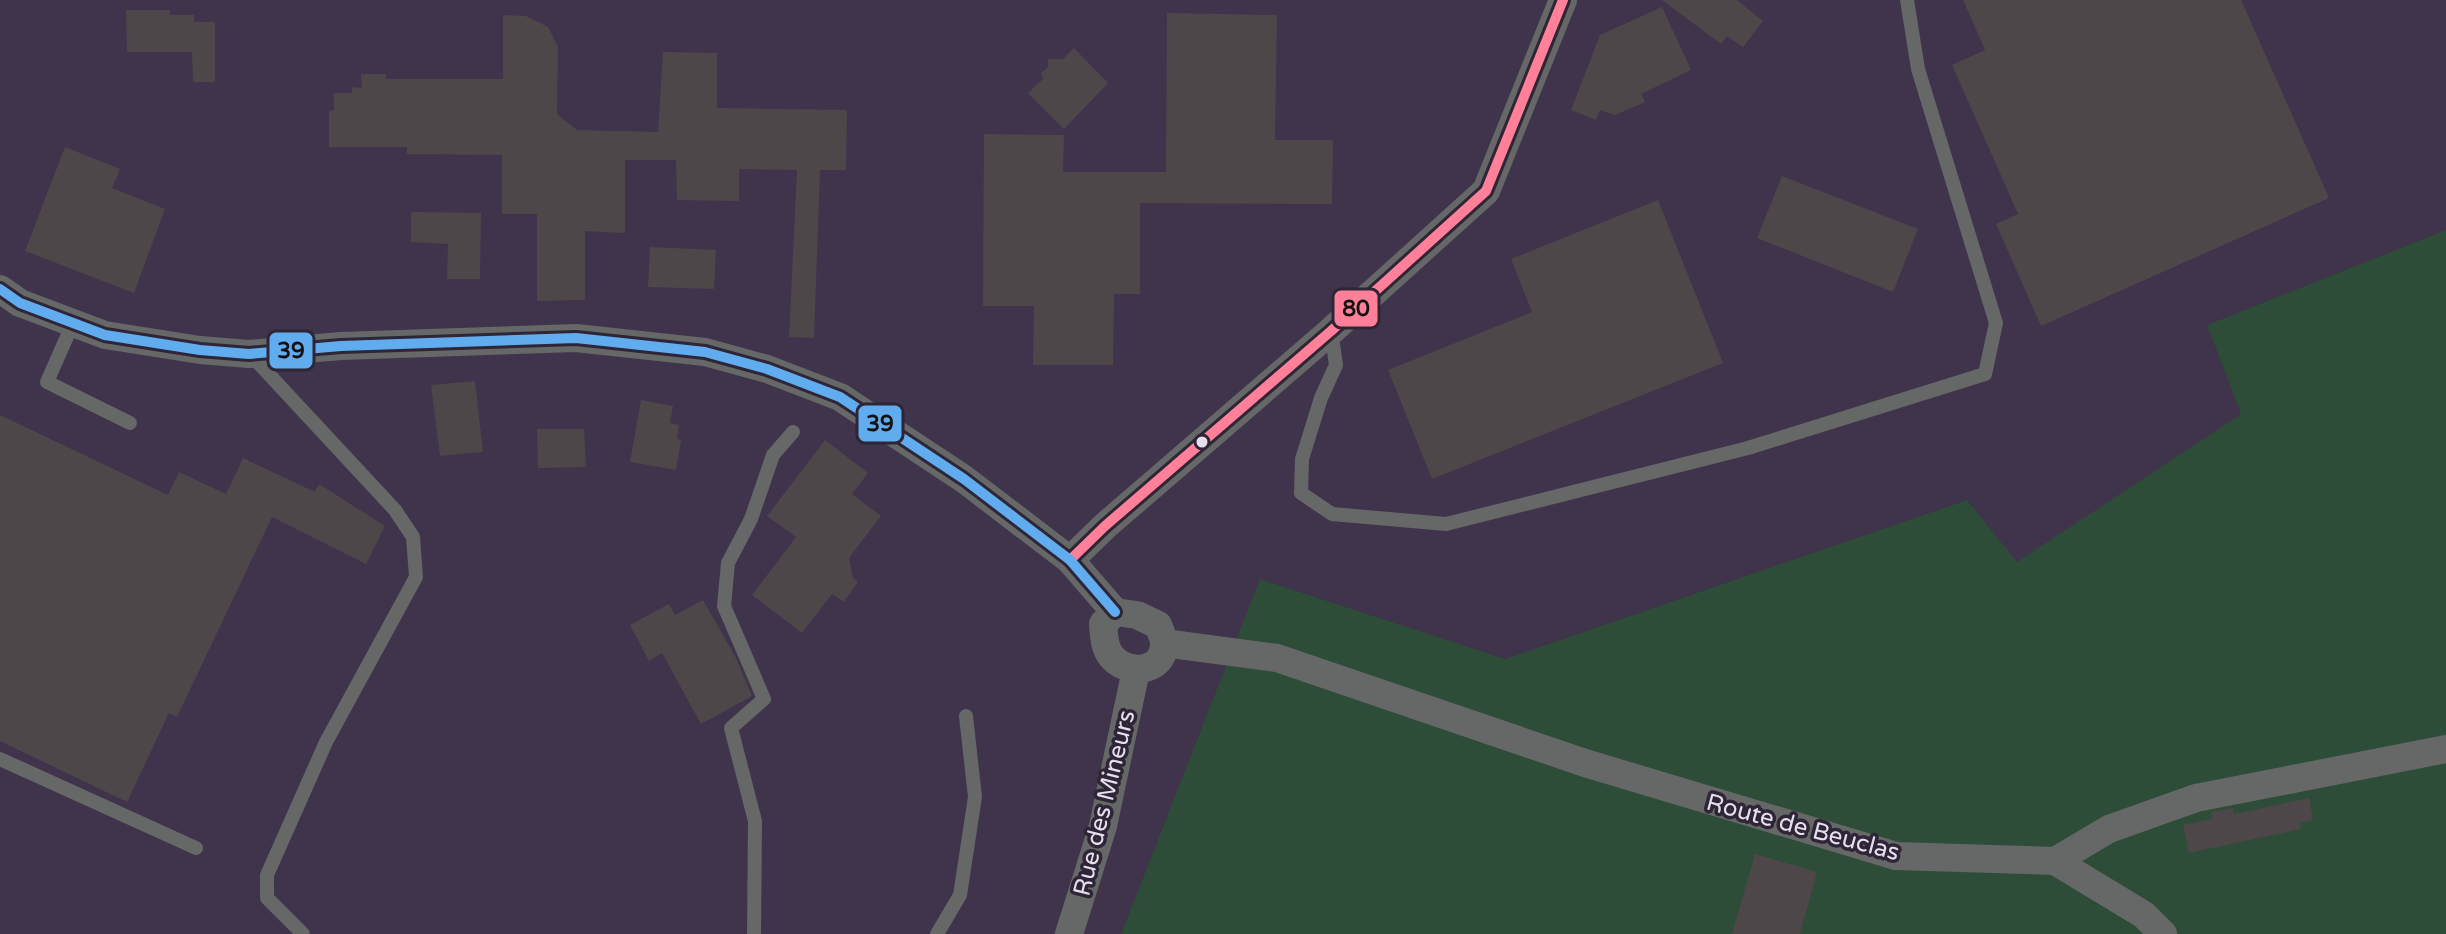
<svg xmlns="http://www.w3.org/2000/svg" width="2446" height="934" font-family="'Varela Round',sans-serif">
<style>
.built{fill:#3f344b}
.green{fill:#2e4d38}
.building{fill:#4d474a}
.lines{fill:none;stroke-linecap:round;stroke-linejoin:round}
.service{stroke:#666767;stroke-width:14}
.minor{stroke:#666767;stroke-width:28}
.bus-1-casing{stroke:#2e2537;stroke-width:16}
.bus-2-casing{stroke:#2e2537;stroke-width:16}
.bus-1{stroke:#ff8098;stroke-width:10}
.bus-2{stroke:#60acee;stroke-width:10}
.bus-dot{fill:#e6e0ed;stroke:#2e2537;stroke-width:3}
.labels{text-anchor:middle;stroke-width:7;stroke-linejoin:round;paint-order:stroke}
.street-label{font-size:24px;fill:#e6e0ed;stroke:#2e2537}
.line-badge{stroke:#2e2537;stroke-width:3}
.pale-badge-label{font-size:22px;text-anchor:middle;font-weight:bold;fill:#111}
</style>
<rect width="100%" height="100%" fill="#38333e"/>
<polygon class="built" points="0,0 2446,0 2446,230 2207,325 2241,414 2017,563 1967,500 1505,659 1260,579 1121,934 0,934"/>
<polygon class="green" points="2446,230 2446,934 1121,934 1260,579 1505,659 1967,500 2017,562 2241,414 2207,325"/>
<g class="building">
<polygon points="1662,0 1737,0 1763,21 1743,47 1727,36 1721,44"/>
<polygon points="1963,0 2241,0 2329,198 2041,326 1996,224 2018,214 1952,65 1985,50"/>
<polygon points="1662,7 1691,70 1641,94 1645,102 1615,115 1600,110 1596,120 1571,110 1600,35"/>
<polygon points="126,10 170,10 170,15 194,15 194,22 215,22 215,82 193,82 192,52 127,52"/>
<polygon points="1167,13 1277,15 1275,140 1333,140 1332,204 1140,203 1140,294 1114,294 1113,365 1033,365 1034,306 983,306 984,134 1064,135 1063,172 1166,172"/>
<polygon points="503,15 526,16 548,27 558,47 557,114 577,130 658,132 663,52 717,53 717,108 847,110 846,170 820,170 814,338 789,337 797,170 739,169 739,201 677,200 676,160 625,160 625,233 585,231 585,300 537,301 537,214 502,214 502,155 407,154 407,147 329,147 329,111 334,110 334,93 352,93 352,87 362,88 361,74 386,74 386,79 503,79"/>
<polygon points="1074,48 1108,83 1064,129 1028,93 1043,79 1041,73 1048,67 1048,59 1063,59"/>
<polygon points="65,147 120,169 112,188 165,209 134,293 25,251"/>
<polygon points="1782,176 1918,229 1893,292 1757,238"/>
<polygon points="1658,200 1723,363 1432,479 1388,370 1532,312 1511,259"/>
<polygon points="411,212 481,213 480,279 447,279 448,244 411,242"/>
<polygon points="650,247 716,250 714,289 648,287"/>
<polygon points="475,381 483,452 440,456 431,385"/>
<polygon points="641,400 673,406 670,423 679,425 677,439 681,440 676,470 630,462"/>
<polygon points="0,415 168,495 179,472 226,494 243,458 315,492 319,484 385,526 366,564 272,517 177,717 169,713 127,802 0,741"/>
<polygon points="537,429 584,429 586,467 538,468"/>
<polygon points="825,440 868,473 852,494 881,516 849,558 853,578 858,582 844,602 832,594 802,633 752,595 796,537 767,516"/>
<polygon points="703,600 736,658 752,696 701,724 662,653 649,661 630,625 669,604 675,615"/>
<polygon points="2309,798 2313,820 2300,823 2301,829 2189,853 2183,825 2212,819 2211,812 2233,808 2234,814"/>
<polygon points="1755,854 1817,872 1800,934 1732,934"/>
</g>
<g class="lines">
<g class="service">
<polyline points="73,323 47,382 130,423"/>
<polyline points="1331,331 1336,365 1321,398 1302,459 1301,493 1332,514 1446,524 1748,448 1985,374 1996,323 1918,69 1907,0"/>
<polyline points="250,354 395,510 413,537 416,577 326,742 267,875 267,898 303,934"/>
<polyline points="0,759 196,848"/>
<polyline points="754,934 755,821 731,728 764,699 724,606 728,563 751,519 773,455 793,432"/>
<polyline points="937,934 960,895 975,797 966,716"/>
</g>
<g class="minor">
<polyline points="0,289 20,303 105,335 200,350 249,354 341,346 576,338 705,352 767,369 840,397 964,479 1070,560 1115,612"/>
<polyline points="1070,560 1105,526 1331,331 1486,191 1563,0"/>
<path d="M1115,612L1137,615L1158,625C1160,630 1164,638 1164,644C1164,674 1126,675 1111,656C1104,647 1104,635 1103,624Z"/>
<polyline points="1164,643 1277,658 1585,763 1896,856 2055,861 2109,829 2196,798 2446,749"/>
<polyline points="2055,861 2144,915 2163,934"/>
<polyline points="1069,934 1103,826 1136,670"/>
</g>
<defs>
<polyline id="bus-1" points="1070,560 1105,526 1331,331 1486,191 1563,0"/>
<polyline id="bus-2" points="0,289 20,303 105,335 200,350 249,354 341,346 576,338 705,352 767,369 840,397 964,479 1070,560 1115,612"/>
</defs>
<use href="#bus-1" class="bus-1-casing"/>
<use href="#bus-2" class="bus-2-casing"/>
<use href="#bus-1" class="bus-1"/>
<use href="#bus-2" class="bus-2"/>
</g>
<circle class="bus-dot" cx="1202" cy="442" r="7"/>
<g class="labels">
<g class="street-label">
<text transform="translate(1104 803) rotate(-76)" y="8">Rue des Mineurs</text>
<text transform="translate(1803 827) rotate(15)" y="8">Route de Beuclas</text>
</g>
</g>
<g class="line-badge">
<rect x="1333" y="289" width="46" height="39" rx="8" fill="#ff8098"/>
<rect x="268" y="331" width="46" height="39" rx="8" fill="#60acee"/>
<rect x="857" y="404" width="46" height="39" rx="8" fill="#60acee"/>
</g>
<g class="pale-badge-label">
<text x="1356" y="316">80</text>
<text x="291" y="358">39</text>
<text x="880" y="431">39</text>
</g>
</svg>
